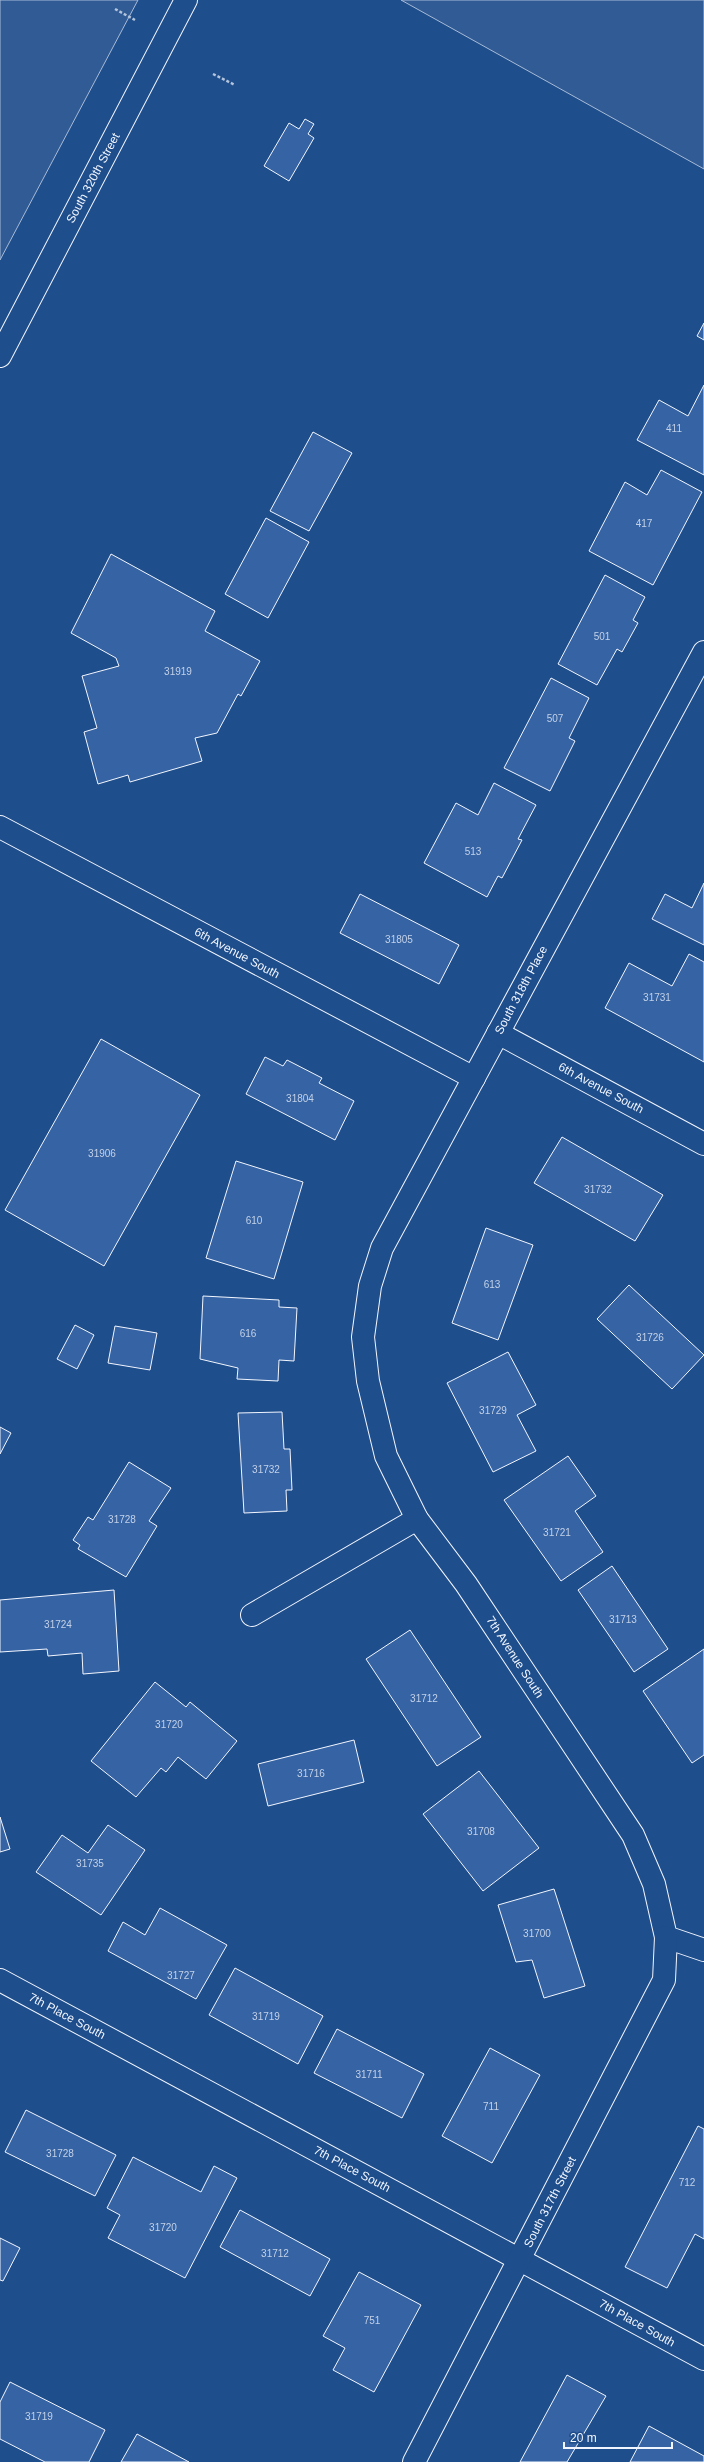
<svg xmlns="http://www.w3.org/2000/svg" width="704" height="2462" font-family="Helvetica,sans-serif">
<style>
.built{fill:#305b95;stroke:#a8bbd7}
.building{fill:#3563a3;stroke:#f2f6ff}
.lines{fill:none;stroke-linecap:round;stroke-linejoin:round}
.street-casing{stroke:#f2f6ff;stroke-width:24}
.primary-casing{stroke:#f2f6ff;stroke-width:24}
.path{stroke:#b3c4dc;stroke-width:2.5;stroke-dasharray:3 2;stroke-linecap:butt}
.street{stroke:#1f4e8c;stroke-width:22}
.primary{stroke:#1f4e8c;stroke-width:22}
.labels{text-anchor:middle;stroke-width:3;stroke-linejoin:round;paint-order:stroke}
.number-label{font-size:10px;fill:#c3d1e8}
.street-label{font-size:12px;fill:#f2f6ff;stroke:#1f4e8c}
</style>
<rect width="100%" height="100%" fill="#1f4e8c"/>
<g class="built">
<polygon points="0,0 138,0 0,260"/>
<polygon points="401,0 704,0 704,169"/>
</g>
<g class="building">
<polygon points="305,119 314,124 308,134 314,138 289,181 264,166 289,123 299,129"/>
<polygon points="704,323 704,340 697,336"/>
<polygon points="704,385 704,475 637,440 659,400 688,416"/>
<polygon points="313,432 352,453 309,531 270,511"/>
<polygon points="661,470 702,492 653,585 589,551 625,482 647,495"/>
<polygon points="266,518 309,542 268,618 225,594"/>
<polygon points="111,554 215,611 205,631 260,661 241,696 238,694 217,733 195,738 202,761 130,782 128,775 98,784 84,732 97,728 82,676 119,666 116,658 71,633"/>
<polygon points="605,575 645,597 633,620 638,623 622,652 617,649 597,685 558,664"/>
<polygon points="551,678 589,698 569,738 575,741 550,791 504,768"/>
<polygon points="494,783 536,805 518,839 522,840 502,878 498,876 487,897 424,863 456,803 478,815"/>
<polygon points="704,883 704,945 652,919 665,894 692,908"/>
<polygon points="360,894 459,945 439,984 340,933"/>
<polygon points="689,954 704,962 704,1062 605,1008 629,963 672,986"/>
<polygon points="101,1039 200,1095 104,1266 5,1210"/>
<polygon points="265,1057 283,1066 287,1060 322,1078 319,1083 354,1101 335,1140 246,1094"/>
<polygon points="562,1137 663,1195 635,1241 534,1183"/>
<polygon points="236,1161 303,1182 274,1279 206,1258"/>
<polygon points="486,1228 533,1245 498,1340 452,1323"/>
<polygon points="629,1285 704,1355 672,1389 597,1319"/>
<polygon points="203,1296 279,1300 279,1307 297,1308 294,1361 279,1360 278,1381 237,1379 238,1368 200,1359"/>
<polygon points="75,1325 94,1335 77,1369 57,1359"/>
<polygon points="115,1326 157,1333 150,1370 108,1363"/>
<polygon points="508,1352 536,1405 517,1415 536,1451 493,1472 447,1383"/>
<polygon points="282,1412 284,1449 290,1449 292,1490 286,1490 287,1511 244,1513 238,1413"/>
<polygon points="0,1427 11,1433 0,1454"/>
<polygon points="568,1456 596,1496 575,1511 603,1552 561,1581 504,1500"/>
<polygon points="129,1462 171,1488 149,1521 157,1526 126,1577 78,1549 80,1545 73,1540 88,1517 93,1520"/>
<polygon points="612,1566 668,1649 634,1672 578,1590"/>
<polygon points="114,1590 119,1671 83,1674 82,1653 48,1656 47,1649 0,1652 0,1600"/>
<polygon points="410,1630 481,1737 437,1766 366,1659"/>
<polygon points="704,1649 704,1755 692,1763 643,1691"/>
<polygon points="155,1682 186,1707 190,1702 237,1741 206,1779 178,1757 166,1772 161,1768 136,1797 91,1761"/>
<polygon points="354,1740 364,1782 268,1806 258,1764"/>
<polygon points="479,1771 539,1848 483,1891 423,1814"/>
<polygon points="0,1817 10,1849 0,1852"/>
<polygon points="108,1825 145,1850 101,1915 36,1872 62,1835 88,1853"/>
<polygon points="554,1889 585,1986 544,1998 532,1960 516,1962 498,1905"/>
<polygon points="160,1908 227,1945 196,1999 108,1951 123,1922 145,1935"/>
<polygon points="235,1968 323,2016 298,2064 209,2015"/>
<polygon points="337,2029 424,2074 402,2118 314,2073"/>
<polygon points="490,2048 540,2075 492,2163 442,2136"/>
<polygon points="26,2110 116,2155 95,2196 5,2152"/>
<polygon points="698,2126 704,2129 704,2239 695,2234 667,2288 625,2267"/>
<polygon points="133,2157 201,2192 214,2166 237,2178 185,2278 108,2238 120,2215 107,2208"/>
<polygon points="240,2210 330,2259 310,2296 220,2247"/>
<polygon points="0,2238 20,2248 3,2281 0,2280"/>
<polygon points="359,2272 421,2305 374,2392 333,2370 345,2348 323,2336"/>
<polygon points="567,2375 606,2396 567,2462 520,2462"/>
<polygon points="10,2382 105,2430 89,2462 45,2462 0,2439 0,2402"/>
<polygon points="649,2426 704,2456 704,2462 630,2462"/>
<polygon points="137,2434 189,2462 121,2462"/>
</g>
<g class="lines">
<defs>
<g id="street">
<polyline points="704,652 382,1248 370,1286 363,1337 368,1381 386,1456 417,1519 466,1584 633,1835 654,1884 666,1937 704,1950"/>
<polyline points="0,827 474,1078"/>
<polyline points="498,1033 704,1144"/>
<polyline points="252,1615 417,1519"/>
<polyline points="0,1980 704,2359"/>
<polyline points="414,2462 664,1980 666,1937"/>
</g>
<polyline id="primary" points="0,356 186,0"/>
</defs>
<use href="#street" class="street-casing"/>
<use href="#primary" class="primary-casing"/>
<g class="path">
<polyline points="115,9 135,20"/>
<polyline points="213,74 235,85"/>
</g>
<use href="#street" class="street"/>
<use href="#primary" class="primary"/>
</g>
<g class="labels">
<g class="number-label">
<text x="674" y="432">411</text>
<text x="644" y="527">417</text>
<text x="602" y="640">501</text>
<text x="178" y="675">31919</text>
<text x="555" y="722">507</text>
<text x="473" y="855">513</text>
<text x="399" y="943">31805</text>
<text x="657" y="1001">31731</text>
<text x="300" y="1102">31804</text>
<text x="102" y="1157">31906</text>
<text x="598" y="1193">31732</text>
<text x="254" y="1224">610</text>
<text x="492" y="1288">613</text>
<text x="248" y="1337">616</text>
<text x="650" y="1341">31726</text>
<text x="493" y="1414">31729</text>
<text x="266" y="1473">31732</text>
<text x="122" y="1523">31728</text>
<text x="557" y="1536">31721</text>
<text x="623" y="1623">31713</text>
<text x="58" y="1628">31724</text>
<text x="424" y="1702">31712</text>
<text x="169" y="1728">31720</text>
<text x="311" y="1777">31716</text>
<text x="481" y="1835">31708</text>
<text x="90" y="1867">31735</text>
<text x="537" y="1937">31700</text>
<text x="181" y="1979">31727</text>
<text x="266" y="2020">31719</text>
<text x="369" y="2078">31711</text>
<text x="491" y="2110">711</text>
<text x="60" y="2157">31728</text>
<text x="687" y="2186">712</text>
<text x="163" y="2231">31720</text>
<text x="275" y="2257">31712</text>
<text x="372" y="2324">751</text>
<text x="39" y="2420">31719</text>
</g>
<g class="street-label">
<text transform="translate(93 178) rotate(-62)" y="4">South 320th Street</text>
<text transform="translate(237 953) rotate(28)" y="4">6th Avenue South</text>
<text transform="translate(521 990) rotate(-62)" y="4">South 318th Place</text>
<text transform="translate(601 1088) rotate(28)" y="4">6th Avenue South</text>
<text transform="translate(515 1657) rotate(57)" y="4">7th Avenue South</text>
<text transform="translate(67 2016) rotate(28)" y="4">7th Place South</text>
<text transform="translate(352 2169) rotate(28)" y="4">7th Place South</text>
<text transform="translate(550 2202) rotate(-63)" y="4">South 317th Street</text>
<text transform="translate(637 2323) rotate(29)" y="4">7th Place South</text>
</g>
</g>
<path d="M564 2442v6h108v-6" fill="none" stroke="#f2f6ff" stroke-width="2"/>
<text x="570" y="2442" font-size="12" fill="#f2f6ff" stroke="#1f4e8c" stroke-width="3" paint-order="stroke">20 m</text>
</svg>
